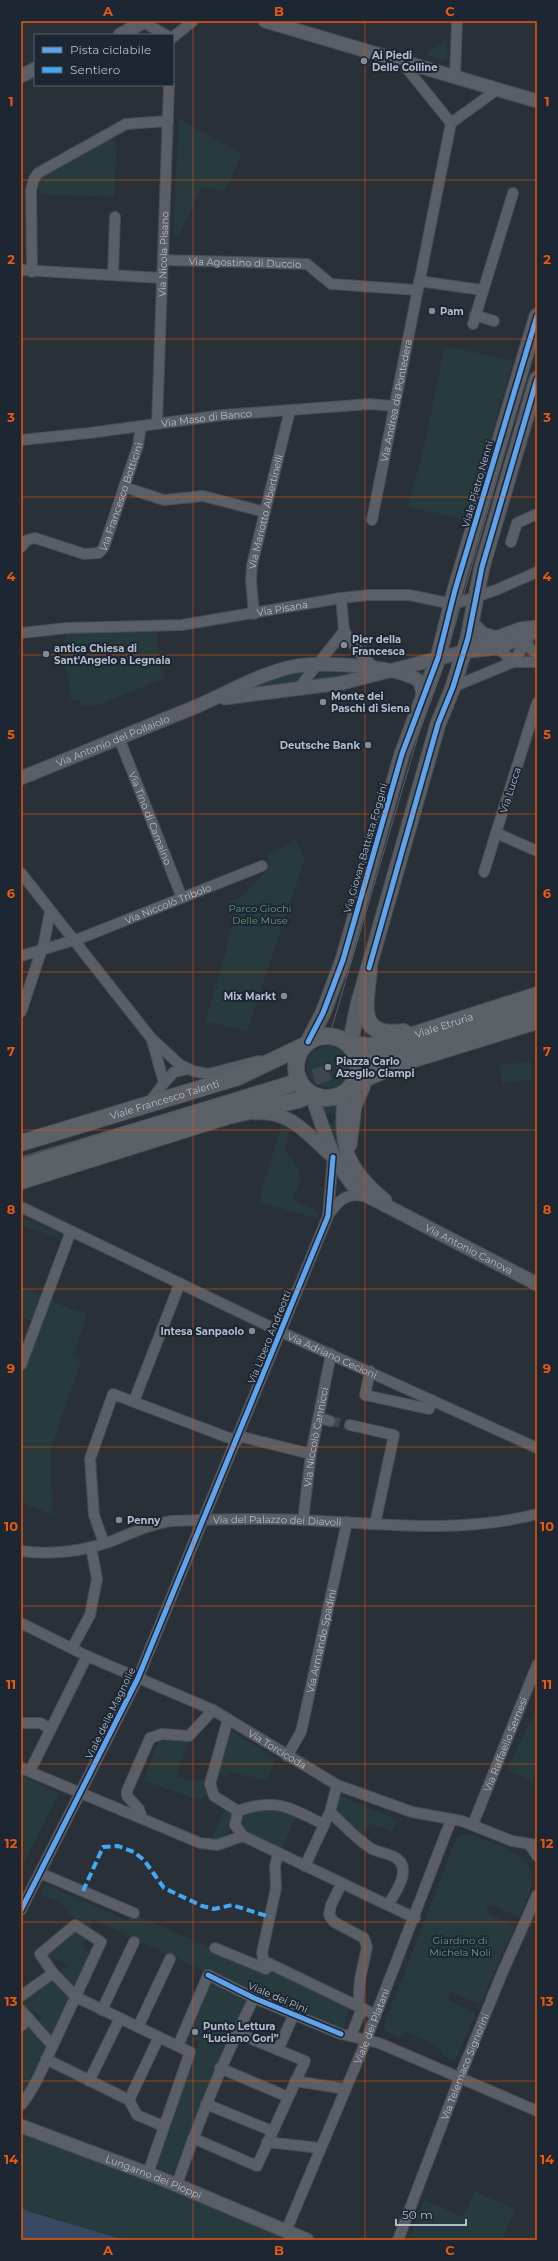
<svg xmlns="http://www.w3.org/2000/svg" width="558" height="2261" font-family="Montserrat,sans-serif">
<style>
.green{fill:#273a3e}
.water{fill:#384963}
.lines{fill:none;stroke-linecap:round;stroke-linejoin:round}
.minor-tunnel{stroke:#3f454e;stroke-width:10;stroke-dasharray:10 5;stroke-linecap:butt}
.primary-tunnel{stroke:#3f454e;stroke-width:16;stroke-dasharray:16 8;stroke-linecap:butt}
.minor-casing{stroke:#484c53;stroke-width:12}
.tertiary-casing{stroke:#484c53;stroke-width:15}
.secondary-casing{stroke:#484c53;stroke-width:17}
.primary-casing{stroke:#484c55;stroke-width:18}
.minor{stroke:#5a5e66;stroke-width:10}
.tertiary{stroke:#5a5e66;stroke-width:13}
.secondary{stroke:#595d64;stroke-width:15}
.primary{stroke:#5c6168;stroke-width:16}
.tram{stroke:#595d64;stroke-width:1}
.quiet{stroke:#3fa9f5;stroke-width:4;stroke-dasharray:8 4;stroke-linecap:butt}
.cycleway-casing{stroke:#1d2633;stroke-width:8}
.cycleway{stroke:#60a3ed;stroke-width:5}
.grid{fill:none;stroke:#e8590c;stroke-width:1;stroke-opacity:0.55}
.poi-dot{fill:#848b96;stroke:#1d2633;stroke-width:1.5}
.labels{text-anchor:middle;stroke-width:4;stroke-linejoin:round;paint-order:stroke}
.poi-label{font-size:10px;font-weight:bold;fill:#b4bcc9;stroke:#1d2633;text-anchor:start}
.street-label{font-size:10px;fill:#b4bcc9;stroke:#1d2633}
.park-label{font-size:10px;fill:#6b9a76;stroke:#1d2633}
.neatline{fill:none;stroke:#e8590c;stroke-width:1.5}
.grid-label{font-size:13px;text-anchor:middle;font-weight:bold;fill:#e8590c}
</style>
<rect width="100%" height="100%" fill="#2a3038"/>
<g class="green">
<polygon points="448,38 447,59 442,61 428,56 426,53"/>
<polygon points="179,119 242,154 225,191 202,187 178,237 173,236"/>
<polygon points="106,140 117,141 114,197 37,194 39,182 42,176"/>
<polygon points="445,346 513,361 467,520 408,507 424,448"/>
<polygon points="156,631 159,656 163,656 164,679 96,706 80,705 80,700 71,700 63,646 67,632"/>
<polygon points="308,671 299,683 241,690 294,672"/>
<polygon points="323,671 356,675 314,680"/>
<polygon points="296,840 305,859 247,1031 205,1021 228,946 226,945 235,915 230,901 241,898 266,871 269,854"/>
<circle cx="328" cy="1067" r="21"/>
<polygon points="530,1061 532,1079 502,1083 500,1065"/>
<polygon points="339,1102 337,1113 325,1114 320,1104"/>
<polygon points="338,1121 341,1149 338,1149 326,1123"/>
<path d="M282,1125L290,1128L285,1151C293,1162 305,1172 298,1188C297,1192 293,1194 293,1199L315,1210L319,1214L317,1218L262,1203L260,1196Z"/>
<polygon points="21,1216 59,1233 57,1238 21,1225"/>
<polygon points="21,1287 41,1295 32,1321 21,1317"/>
<polygon points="48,1301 87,1314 74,1354 81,1360 50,1451 53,1515 21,1502 21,1376"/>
<polygon points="537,1709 537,1768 533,1781 506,1770"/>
<polygon points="230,1730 276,1759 267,1780 229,1772 227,1778 216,1774"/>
<polygon points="160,1738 189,1740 176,1777 193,1781 207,1779 211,1797 195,1799 143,1780"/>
<polygon points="21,1775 59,1793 25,1861 21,1859"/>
<polygon points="339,1795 397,1820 392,1832 372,1824 367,1827 362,1839 334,1811"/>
<polygon points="276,1807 296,1815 281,1851 242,1830 239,1817 242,1812"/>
<polygon points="225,1808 233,1816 232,1830 219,1840 211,1840"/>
<path d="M462,1834H468C490,1843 535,1851 532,1882C531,1893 523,1907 519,1917L489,1904L486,1912L515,1926L480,2004L450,1992L447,2000L476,2013L455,2061L443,2056L437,2045L406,2032L398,2038L386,2031L384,2025L456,1839Z"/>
<polygon points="45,1884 128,1921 133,1914 268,1972 271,1970 350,2007 343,2029 253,1994 177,2176 154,2166 199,2041 184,2035 211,1974 94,1920 83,1945 89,1954 28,2090 21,2093 21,2033 42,2017 21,2004 21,2000 69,1965 45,1954 79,1925 60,1902 40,1894"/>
<polygon points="21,2132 177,2191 290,2240 125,2240 21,2208"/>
<polygon points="475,2191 515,2209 502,2240 417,2240 410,2237 424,2200 463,2217"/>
</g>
<polygon class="water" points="21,2208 31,2212 125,2240 21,2240"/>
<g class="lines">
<polyline class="minor-tunnel" points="330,1421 350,1425"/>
<polyline class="primary-tunnel" points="291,1084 367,1061"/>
<defs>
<g id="minor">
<polyline points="143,22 166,35"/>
<polyline points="173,37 193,21"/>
<polyline points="400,60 451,123"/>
<polyline points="455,77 457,21"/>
<path id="s1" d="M163,260L307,264L331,284L417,290"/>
<polyline points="21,270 162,278"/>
<polyline points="32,272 31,190 34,179 38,173 126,124 168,121"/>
<polyline points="113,275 115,217"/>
<polyline points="419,281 482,290"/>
<polyline points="475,315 494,321"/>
<polyline points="473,324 513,193"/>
<path id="s2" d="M157,423L169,85"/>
<path id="s3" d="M21,440L89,433L223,415L370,404L393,406"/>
<polyline points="124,487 164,500 203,496 265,512"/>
<path id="s4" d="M372,520L451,123L498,89"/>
<polyline points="511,542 517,523 537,514"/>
<path id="s5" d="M21,547L27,540L35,538L84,554L99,553L104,547L138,446L141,426"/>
<polyline points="341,598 344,631 362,656 375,668"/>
<path id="s6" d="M254,614L251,580L252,565L290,410"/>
<path id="s7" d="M21,633L67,628L182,625L341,598L369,595H409L443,602H460L496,590L537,572"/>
<polyline points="526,641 530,648 537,654"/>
<polyline points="495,648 504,653 513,662"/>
<polyline points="513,662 537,662"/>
<polyline points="453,687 513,662 531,634"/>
<polyline points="298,689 344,631"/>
<polyline points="537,703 496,833 537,851"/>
<path id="s8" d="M119,738L182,898"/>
<polyline points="484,872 496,833"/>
<polyline points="21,873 151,1038 179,1064 193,1071 208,1074 259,1061"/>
<path id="s9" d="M21,956L81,938L262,866"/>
<polyline points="21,1012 44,943 50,912"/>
<polyline points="164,1083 174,1072 188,1069"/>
<polyline points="149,1103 164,1083 152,1040"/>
<path id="s10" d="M21,1207L281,1332L537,1448"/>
<path d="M329,1214C339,1200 346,1193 364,1196"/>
<polyline points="21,1365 71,1231"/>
<polyline points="370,1371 365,1395 429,1409 432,1400"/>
<polyline points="134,1401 180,1283"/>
<polyline points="319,1418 330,1421"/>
<polyline points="350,1425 394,1435 375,1524"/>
<polyline points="238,1436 311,1454"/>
<path id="s11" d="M303,1520L311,1454L331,1354"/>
<polyline points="104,1543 94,1515 90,1459 113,1394 237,1441"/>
<path id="s12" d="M21,1551C51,1555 84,1551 112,1541C132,1533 150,1524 171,1521C216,1519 260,1518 304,1520C382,1524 461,1534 537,1514"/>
<path id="s13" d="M21,1623L87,1656L213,1710L337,1785L412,1812L462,1821L512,1841L537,1845"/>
<polyline points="72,1648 90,1615 97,1579 91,1547"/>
<polyline points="228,1719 210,1784 214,1796 238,1811"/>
<polyline points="21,1723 40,1723 51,1729"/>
<path id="s14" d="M287,1756L301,1732L347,1522"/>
<polyline points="21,1768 200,1843 217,1845 243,1836 415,1918"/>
<polyline points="30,1771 87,1656"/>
<path d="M330,1812C344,1825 356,1839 372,1849C380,1853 389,1853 396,1858C413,1869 395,1893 388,1905"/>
<polyline points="142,1818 139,1809 127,1796 127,1791 150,1738 162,1734 189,1736 213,1710"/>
<path id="s15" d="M473,1824L537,1665"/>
<path d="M243,1836L235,1825L238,1811C276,1797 290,1808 323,1824"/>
<polyline points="529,1844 537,1856"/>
<polyline points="278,1854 275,1866 276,1888 262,1953 264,1961 376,2015"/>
<polyline points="305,1866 330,1812 337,1785"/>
<polyline points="40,1873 134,1913"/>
<polyline points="342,1883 331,1905 329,1915 334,1922 364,1938 367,1947 360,1979 358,2006"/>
<polyline points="21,1910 138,1678 328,1216 333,1157"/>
<polyline points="215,1948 266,1969 270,1965"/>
<polyline points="21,1996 53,1973"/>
<polyline points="21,2010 53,2046"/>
<polyline points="102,2010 134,1942"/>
<polyline points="21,2026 29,2019"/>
<polyline points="138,2027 170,1959"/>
<polyline points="351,2036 362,2008"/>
<polyline points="178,2046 208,1975 254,1998 341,2034 379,2043 537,2111"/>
<polyline points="278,2050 294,2014"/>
<polyline points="46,2059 129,2100"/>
<polyline points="220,2068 288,2097"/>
<polyline points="89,2081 120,2018"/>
<polyline points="295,2081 346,2089"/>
<polyline points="129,2100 159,2037"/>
<polyline points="129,2100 137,2115 163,2126"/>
<polyline points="206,2104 272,2131"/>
<path d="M21,2105C36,2087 44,2064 54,2043C70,2009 85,1976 101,1942L75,1925L40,1954L53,1973L76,1997L190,2052L148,2173"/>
<polyline points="193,2138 257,2166 305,2061 237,2033"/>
<polyline points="267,2142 320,2148"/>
<path d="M177,2184C199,2120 224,2058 254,1998"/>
<path id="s16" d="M286,2231L363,2048L451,1820"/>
<path id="s17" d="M398,2240L463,2069L503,1971L537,1895"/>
</g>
<g id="tertiary">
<polyline points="265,21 537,101"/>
<polyline points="120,35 145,21"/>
<polyline points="21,76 35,69"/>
<polyline points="471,622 483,634 498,638"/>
<polyline points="476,645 520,629 537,627"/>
<polyline points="225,698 342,683 463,652 495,648 525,637 537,629"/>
<path id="s18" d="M21,778C79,754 137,731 195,707C228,693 260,673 296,666C319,661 404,666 420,682L424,697"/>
<path d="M345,1092C338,1142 345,1168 385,1200"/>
<path id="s19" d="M311,1094C324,1129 332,1164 358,1191L537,1284"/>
<path d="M255,1113C290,1110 307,1134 331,1155"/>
<polyline points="350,1145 355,1106 368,1076"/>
<path id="s20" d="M21,2126L160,2178L307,2240"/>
</g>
<g id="secondary">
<polyline points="308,1042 323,1013 343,960 402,754 438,658 455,590 537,316"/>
<polyline points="350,1044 358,1005 438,724 453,687 468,638 482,567 537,379"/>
</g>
<g id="primary">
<path d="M369,968C367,1001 353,1039 404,1032"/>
<circle cx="327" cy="1067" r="31"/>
<path id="s21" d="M350,1044L368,1046L385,1044L537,995"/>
<polyline points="367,1061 537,1008"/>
<polyline points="353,1084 398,1064 537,1021"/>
<path id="s22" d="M21,1143L238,1077L303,1046"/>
<polyline points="21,1167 291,1084"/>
<polyline points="21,1181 228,1116 298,1100 311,1094"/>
</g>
</defs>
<use href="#minor" class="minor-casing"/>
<use href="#tertiary" class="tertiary-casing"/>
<use href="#secondary" class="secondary-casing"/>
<use href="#primary" class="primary-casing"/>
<use href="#minor" class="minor"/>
<use href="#tertiary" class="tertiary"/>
<use href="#secondary" class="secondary"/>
<use href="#primary" class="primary"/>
<g class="tram">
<polyline points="332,1027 419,733 441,673 537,340"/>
<polyline points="21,1157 289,1077"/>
</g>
<polyline class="quiet" points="83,1891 103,1847 118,1846 134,1852 144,1860 164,1888 202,1906 214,1909 232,1905 270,1917"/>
<defs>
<g id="cycleway">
<polyline points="369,968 438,724 453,687 468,638 482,567 537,379"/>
<polyline points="308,1042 323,1013 343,960 402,754 438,658 455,590 537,316"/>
<polyline points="21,1910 138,1678 328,1216 333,1157"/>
<polyline points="208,1975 254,1998 341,2034"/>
</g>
</defs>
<use href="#cycleway" class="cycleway-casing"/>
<use href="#cycleway" class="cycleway"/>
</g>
<path class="grid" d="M193,21V2240M365,21V2240M21,180H537M21,339H537M21,497H537M21,655H537M21,814H537M21,972H537M21,1130H537M21,1289H537M21,1447H537M21,1606H537M21,1764H537M21,1922H537M21,2081H537"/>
<g class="poi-dot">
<circle cx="364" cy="61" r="4"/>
<circle cx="432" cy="311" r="4"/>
<circle cx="344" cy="645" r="4"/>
<circle cx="46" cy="654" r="4"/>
<circle cx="323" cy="702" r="4"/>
<circle cx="368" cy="745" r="4"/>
<circle cx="284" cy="996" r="4"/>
<circle cx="328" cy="1067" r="4"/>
<circle cx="252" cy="1331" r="4"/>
<circle cx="119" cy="1520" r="4"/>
<circle cx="195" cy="2032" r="4"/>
</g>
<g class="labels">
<g class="poi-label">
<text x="372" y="59">Ai Piedi<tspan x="372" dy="12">Delle Colline</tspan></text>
<text x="440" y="315">Pam</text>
<text x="352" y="643">Pier della<tspan x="352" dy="12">Francesca</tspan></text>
<text x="54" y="652">antica Chiesa di<tspan x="54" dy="12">Sant'Angelo a Legnaia</tspan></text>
<text x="331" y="700">Monte dei<tspan x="331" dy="12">Paschi di Siena</tspan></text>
<text x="360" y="749" text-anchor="end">Deutsche Bank</text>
<text x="276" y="1000" text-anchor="end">Mix Markt</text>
<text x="336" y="1065">Piazza Carlo<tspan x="336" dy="12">Azeglio Ciampi</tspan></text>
<text x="244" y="1335" text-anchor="end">Intesa Sanpaolo</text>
<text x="127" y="1524">Penny</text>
<text x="203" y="2030">Punto Lettura<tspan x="203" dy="12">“Luciano Gori”</tspan></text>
</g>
<g class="street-label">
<text dy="4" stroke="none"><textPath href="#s2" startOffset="169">Via Nicola Pisano</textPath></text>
<text dy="4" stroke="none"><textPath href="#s1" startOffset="82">Via Agostino di Duccio</textPath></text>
<text dy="4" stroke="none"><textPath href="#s4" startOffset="122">Via Andrea da Pontedera</textPath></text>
<text dy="4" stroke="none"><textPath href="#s3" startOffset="187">Via Maso di Banco</textPath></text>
<text transform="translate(477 484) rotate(-74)" y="4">Viale Pietro Nenni</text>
<text dy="4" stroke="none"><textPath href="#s5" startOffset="145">Via Francesco Botticini</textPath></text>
<text dy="4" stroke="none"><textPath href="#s6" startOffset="104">Via Mariotto Albertinelli</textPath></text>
<text dy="4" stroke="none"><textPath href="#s7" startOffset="263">Via Pisana</textPath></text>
<text dy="4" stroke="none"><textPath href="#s18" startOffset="99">Via Antonio del Pollaiolo</textPath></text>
<text transform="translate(510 790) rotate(-72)" y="4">Via Lucca</text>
<text dy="4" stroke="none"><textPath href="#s8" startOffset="86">Via Tino di Camaino</textPath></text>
<text transform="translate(365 848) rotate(-74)" y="4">Via Giovan Battista Foggini</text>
<text dy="4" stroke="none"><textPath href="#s9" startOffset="156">Via Niccolò Tribolo</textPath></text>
<text dy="4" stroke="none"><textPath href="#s21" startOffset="97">Viale Etruria</textPath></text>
<text dy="4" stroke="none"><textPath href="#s22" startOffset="150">Viale Francesco Talenti</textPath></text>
<text dy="4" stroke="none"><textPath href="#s19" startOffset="234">Via Antonio Canova</textPath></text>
<text transform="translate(269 1337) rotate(-68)" y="4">Via Libero Andreotti</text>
<text dy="4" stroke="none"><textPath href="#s10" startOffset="345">Via Adriano Cecioni</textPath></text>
<text dy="4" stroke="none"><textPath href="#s11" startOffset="84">Via Niccolò Cannicci</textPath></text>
<text dy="4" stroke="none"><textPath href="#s12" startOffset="261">Via del Palazzo dei Diavoli</textPath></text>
<text dy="4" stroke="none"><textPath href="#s14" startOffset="121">Via Armando Spadini</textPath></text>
<text transform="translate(110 1713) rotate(-64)" y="4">Viale delle Magnolie</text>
<text dy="4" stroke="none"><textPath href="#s15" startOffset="86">Via Raffaello Sernesi</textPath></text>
<text dy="4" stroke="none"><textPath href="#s13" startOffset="286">Via Torcicoda</textPath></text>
<text transform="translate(278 1997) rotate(23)" y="4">Viale dei Pini</text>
<text dy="4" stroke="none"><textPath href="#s16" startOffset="222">Viale dei Platani</textPath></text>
<text dy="4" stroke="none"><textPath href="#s17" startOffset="186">Via Telemaco Signorini</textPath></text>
<text dy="4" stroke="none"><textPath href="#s20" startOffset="142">Lungarno dei Pioppi</textPath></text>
</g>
<g class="park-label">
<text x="260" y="912">Parco Giochi<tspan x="260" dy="12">Delle Muse</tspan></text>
<text x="460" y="1944">Giardino di<tspan x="460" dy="12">Michela Noli</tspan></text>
</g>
</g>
<rect width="558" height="2261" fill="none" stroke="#1d2633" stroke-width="44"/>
<rect x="34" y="34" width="140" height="52" fill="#1d2633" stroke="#59626f"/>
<rect x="42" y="47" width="20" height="6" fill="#60a3ed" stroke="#59626f"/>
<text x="70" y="54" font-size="12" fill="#b4bcc9">Pista ciclabile</text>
<rect x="42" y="67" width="20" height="6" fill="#3fa9f5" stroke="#59626f"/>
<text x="70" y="74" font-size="12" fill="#b4bcc9">Sentiero</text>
<path d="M396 2219v6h70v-6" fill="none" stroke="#b4bcc9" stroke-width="2"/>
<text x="402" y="2219" font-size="12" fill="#b4bcc9" stroke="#1d2633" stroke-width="3" paint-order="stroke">50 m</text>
<rect x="22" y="22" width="514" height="2217" class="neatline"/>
<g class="grid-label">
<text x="108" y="16">A</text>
<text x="279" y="16">B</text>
<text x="450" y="16">C</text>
<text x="11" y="106">1</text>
<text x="547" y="106">1</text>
<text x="11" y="264">2</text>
<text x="547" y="264">2</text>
<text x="11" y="422">3</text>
<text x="547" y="422">3</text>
<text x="11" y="581">4</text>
<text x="547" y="581">4</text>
<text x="11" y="739">5</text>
<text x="547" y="739">5</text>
<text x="11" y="898">6</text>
<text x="547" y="898">6</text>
<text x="11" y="1056">7</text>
<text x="547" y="1056">7</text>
<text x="11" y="1214">8</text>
<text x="547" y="1214">8</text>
<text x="11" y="1373">9</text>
<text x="547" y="1373">9</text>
<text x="11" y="1531">10</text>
<text x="547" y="1531">10</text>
<text x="11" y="1689">11</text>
<text x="547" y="1689">11</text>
<text x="11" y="1848">12</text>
<text x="547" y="1848">12</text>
<text x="11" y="2006">13</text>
<text x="547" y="2006">13</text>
<text x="11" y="2164">14</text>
<text x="547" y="2164">14</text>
<text x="108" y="2255">A</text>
<text x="279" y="2255">B</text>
<text x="450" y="2255">C</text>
</g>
</svg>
